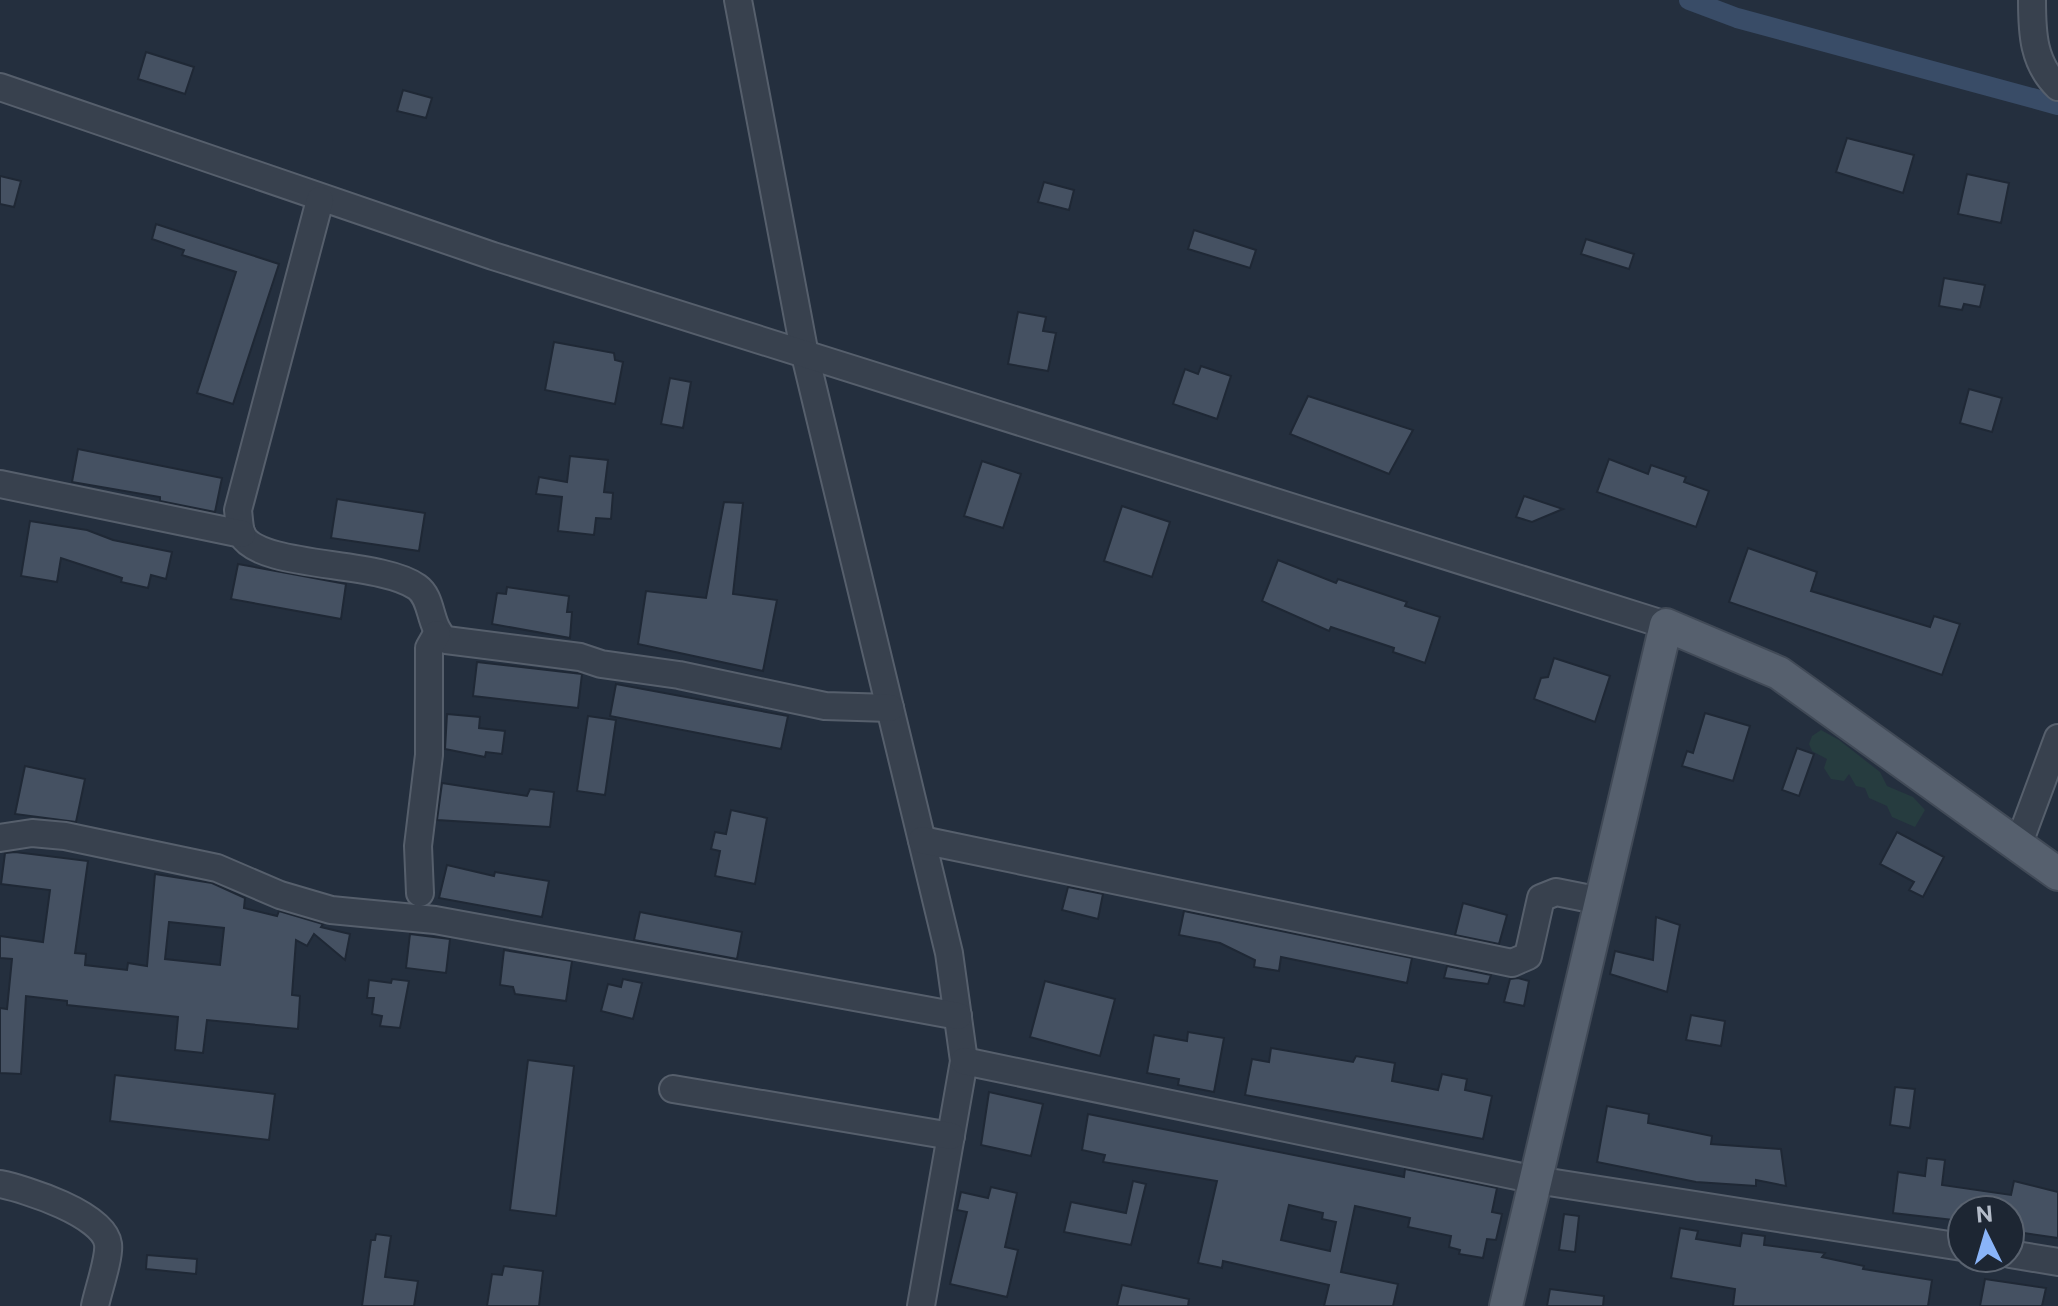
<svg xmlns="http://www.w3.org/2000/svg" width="2058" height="1306" font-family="'Public Sans',sans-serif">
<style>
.green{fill:#263c3f}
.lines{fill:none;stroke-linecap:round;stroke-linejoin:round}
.canal{stroke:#394c67;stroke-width:20}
.building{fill:#455162;stroke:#1f2835;stroke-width:2;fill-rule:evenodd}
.minor-casing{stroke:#565f6c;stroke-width:30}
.major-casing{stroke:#414a57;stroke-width:36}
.minor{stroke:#38414e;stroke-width:26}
.major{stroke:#56606e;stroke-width:32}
</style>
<rect width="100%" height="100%" fill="#242f3e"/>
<polygon class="green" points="1821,730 1839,740 1880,772 1887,786 1913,797 1925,810 1915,827 1892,817 1887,806 1869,798 1865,788 1856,786 1849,774 1844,781 1831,779 1824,768 1827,759 1812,751 1809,744 1812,736"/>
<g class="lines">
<polyline class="canal" points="1689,0 1737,18 2058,105"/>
</g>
<g class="building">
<polygon points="146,52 194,67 185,94 138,79"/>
<polygon points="403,90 432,98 426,118 397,111"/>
<polygon points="1847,138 1914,155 1903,193 1836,172"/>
<polygon points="1967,174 2009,183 2001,223 1958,214"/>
<polygon points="0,176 21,181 14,207 0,204"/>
<polygon points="1044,182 1074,190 1069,210 1038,202"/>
<polygon points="156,224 279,264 233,404 197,393 236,272 182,255 184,250 152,239"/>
<polygon points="1194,230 1256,250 1250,268 1188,249"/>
<polygon points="1586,239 1634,254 1629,269 1581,254"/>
<polygon points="1944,278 1985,285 1980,307 1964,304 1962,310 1939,306"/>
<polygon points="1018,312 1046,317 1043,331 1056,333 1048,371 1008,364"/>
<polygon points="554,342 614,353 615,360 623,362 615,404 545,390"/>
<polygon points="1201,366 1231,376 1217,419 1173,404 1185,369 1198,374"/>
<polygon points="670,378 691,382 683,428 661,424"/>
<polygon points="1969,389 2002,398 1992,432 1960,423"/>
<polygon points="1308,396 1413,430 1389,474 1290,434"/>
<polygon points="78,449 222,478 215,512 160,501 160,497 72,482"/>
<polygon points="570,456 608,460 604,492 613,493 611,519 596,518 594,535 558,531 562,497 536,494 539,477 567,482"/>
<polygon points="1609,459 1648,474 1651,465 1686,477 1684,482 1709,491 1696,527 1597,492"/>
<polygon points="982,461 1021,474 1003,528 964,516"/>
<polygon points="1524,496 1563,509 1532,522 1516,517"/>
<polygon points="337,499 425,513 419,551 331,538"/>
<polygon points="724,502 743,503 733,594 777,600 763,671 638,644 646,591 706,598"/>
<polygon points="1122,506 1170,522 1152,577 1104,561"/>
<polygon points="30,521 87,530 113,540 172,552 166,579 151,575 148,588 121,582 122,578 61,558 57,582 21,576"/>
<polygon points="1748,548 1817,572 1811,591 1930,627 1934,616 1960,624 1942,675 1729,602"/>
<polygon points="1278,560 1336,583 1338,579 1407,602 1405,606 1440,617 1425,663 1393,652 1394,648 1331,627 1329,631 1262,601"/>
<polygon points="238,564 346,584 341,619 231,599"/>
<polygon points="507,587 569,596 567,612 572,612 570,638 492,624 497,593 506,594"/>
<polygon points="1554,658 1610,676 1595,722 1534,699 1541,678 1548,677"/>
<polygon points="477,662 582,674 578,708 473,696"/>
<polygon points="616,684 788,716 781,749 610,716"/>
<polygon points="1705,713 1750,726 1733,781 1682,766 1687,751 1693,753"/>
<polygon points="447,714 480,717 479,728 505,731 502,754 486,752 485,757 445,749"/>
<polygon points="588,716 616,720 605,795 577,791"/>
<polygon points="1797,748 1814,754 1799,796 1782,790"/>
<polygon points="25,766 85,779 76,822 15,814"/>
<polygon points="442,783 527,796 530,789 554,792 550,827 437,820"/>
<polygon points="731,810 767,818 755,884 715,876 720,851 711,849 715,832 726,834"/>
<polygon points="1897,832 1944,857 1923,897 1909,890 1914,882 1880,864"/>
<path d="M15,852L88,861L75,953L86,954L85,965L127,970L128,963L147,966L155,874L212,883L245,898L244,908L277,916L279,911L323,924L321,927L350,934L345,960L314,934L307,946L296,940L292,995L300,996L298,1029L207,1020L203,1053L175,1050L178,1017L67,1005V1001L26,996L21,1074L0,1073V1008L7,1009L12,959L0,958V936L43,942L50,890L1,884L5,853ZM169,922L224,928L220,965L165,959Z"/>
<polygon points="447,865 494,876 495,872 549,881 542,917 439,898"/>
<polygon points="1068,887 1103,894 1098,919 1062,910"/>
<polygon points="1463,903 1507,915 1499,944 1455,935"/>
<polygon points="1184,911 1412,958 1407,983 1281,957 1279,971 1254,967 1255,960 1220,943 1179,935"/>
<polygon points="640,912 742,932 737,959 634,940"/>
<polygon points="1656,917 1680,925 1667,992 1610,974 1615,951 1653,960"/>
<polygon points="410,934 450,939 446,973 406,968"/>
<polygon points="504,950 572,961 566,1001 515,994 513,987 500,985"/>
<polygon points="1447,966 1491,975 1488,984 1444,978"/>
<polygon points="1518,978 1529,981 1524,1006 1504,1002 1510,979"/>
<polygon points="392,979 409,981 400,1028 380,1026 382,1016 372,1014 374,998 367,998 369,980 391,983"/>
<polygon points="623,979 642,983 633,1019 601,1011 608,984 621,987"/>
<polygon points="1045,981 1115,999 1100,1056 1030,1037"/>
<polygon points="1691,1015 1725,1021 1721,1046 1686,1040"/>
<polygon points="1188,1032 1224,1038 1214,1092 1178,1085 1179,1079 1147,1073 1154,1035 1187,1041"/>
<polygon points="1271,1048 1353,1062 1356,1056 1395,1063 1392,1081 1438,1090 1442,1074 1467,1079 1465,1090 1492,1096 1483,1139 1245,1095 1252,1059 1269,1062"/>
<polygon points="528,1060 574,1066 556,1216 510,1210"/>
<polygon points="115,1075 275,1094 269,1140 110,1121"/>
<polygon points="1895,1087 1915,1089 1910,1128 1890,1125"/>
<polygon points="989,1092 1043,1104 1031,1156 981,1145"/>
<polygon points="1607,1106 1649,1114 1648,1123 1712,1136 1711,1144 1781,1149 1786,1186 1756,1180 1756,1186 1696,1182 1597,1162"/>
<path d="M1088,1114L1404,1177L1405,1169L1497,1188L1492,1212L1502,1214L1496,1240L1487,1239L1483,1258L1459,1254L1460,1250L1449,1247L1451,1236L1408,1227L1410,1218L1355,1206L1341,1272L1398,1284L1393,1306H1324L1329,1285L1223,1261L1222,1268L1198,1263L1217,1181L1103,1162L1105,1155L1082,1150ZM1289,1205L1323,1213L1322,1219L1336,1222L1330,1251L1281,1240Z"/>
<polygon points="1927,1158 1945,1160 1942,1185 2011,1195 2014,1181 2058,1192 2058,1238 2010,1231 2010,1210 1962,1210 1962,1221 1893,1213 1898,1172 1925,1176"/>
<polygon points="1133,1181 1146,1184 1131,1245 1064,1232 1071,1202 1126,1213"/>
<polygon points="991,1187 1017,1193 1005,1247 1018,1250 1007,1297 950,1284 967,1212 957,1210 961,1192 988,1198"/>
<polygon points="1564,1214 1579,1216 1575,1252 1559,1250"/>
<polygon points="1680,1228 1698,1231 1696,1239 1740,1246 1742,1233 1765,1236 1764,1245 1825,1253 1822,1257 1864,1266 1863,1269 1932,1280 1928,1306 1733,1306 1735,1289 1671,1278"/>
<polygon points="376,1234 391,1236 385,1277 418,1281 414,1306 362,1306 371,1240 375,1240"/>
<polygon points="147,1255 197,1259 196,1274 146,1269"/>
<polygon points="504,1266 543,1271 539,1306 487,1306 492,1274 502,1275"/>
<polygon points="1985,1279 2046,1288 2042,1306 1980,1306"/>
<polygon points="1122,1285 1189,1299 1188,1306 1117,1306"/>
<polygon points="1550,1289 1604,1296 1603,1306 1547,1306"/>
</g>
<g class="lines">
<defs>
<g id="minor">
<polyline points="738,0 805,355 949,953 964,1061 921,1306"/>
<path d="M2032,0C2032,33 2033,63 2058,87"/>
<polyline points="0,87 493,256 1666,625"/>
<path d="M320,200L238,510C239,517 239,528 242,535C260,569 379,560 417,587C434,599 428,627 446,640L580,657L601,664L679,675L825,706L890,708"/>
<polyline points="0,484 242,534"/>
<polyline points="0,838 32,833 65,836 217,868 280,895 331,910 435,920 958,1016"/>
<polyline points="922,840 1512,963 1528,956 1541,898 1556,892 1601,901"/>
<polyline points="2019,843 2058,738"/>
<polyline points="420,893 418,846 429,755 429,648 437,634"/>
<polyline points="964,1061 1536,1180 1962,1247"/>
<polyline points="673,1089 951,1136"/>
<path d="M0,1184C25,1189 104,1214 108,1244C110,1257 98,1291 95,1306"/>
<polyline points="2010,1254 2058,1262"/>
</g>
<polyline id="major" points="1506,1306 1666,625 1779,673 2058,874"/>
</defs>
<use href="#minor" class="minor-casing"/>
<use href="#major" class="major-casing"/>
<use href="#minor" class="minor"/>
<use href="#major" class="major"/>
</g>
<g transform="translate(1986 1234) rotate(355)"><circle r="38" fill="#1d2633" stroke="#59626f" stroke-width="2"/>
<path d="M0-6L14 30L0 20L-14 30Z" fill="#8ab4f8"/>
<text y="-12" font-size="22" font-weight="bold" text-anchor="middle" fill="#b4bcc9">N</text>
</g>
</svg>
